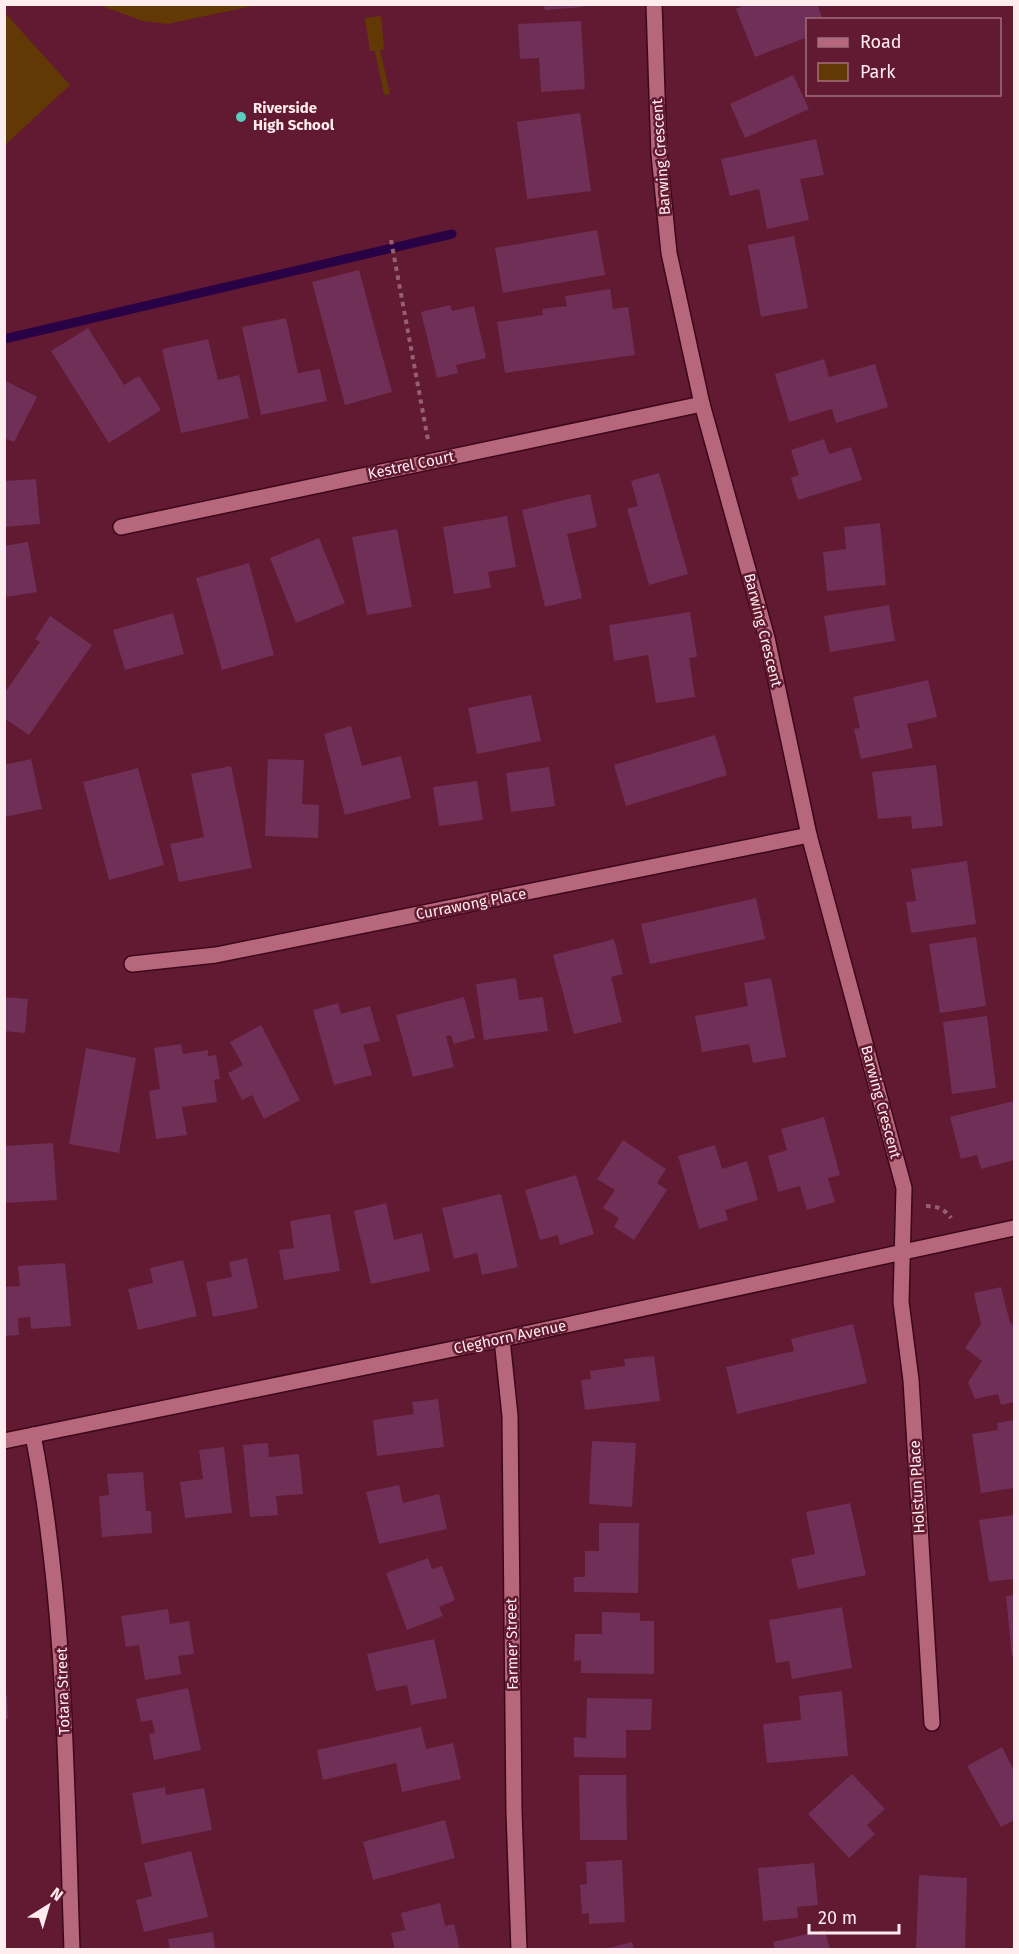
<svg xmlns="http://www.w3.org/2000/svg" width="1019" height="1954" font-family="'Fira Sans',sans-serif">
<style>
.green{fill:#623905}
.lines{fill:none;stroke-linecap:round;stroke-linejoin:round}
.stream{stroke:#290145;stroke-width:9}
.building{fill:#702f56}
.minor-casing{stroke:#3d071a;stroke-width:18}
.path{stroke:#966071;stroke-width:4;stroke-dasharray:4.5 4.5;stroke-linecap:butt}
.minor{stroke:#b7677b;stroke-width:15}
.poi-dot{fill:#58cec0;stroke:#611a31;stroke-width:2}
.labels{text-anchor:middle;stroke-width:5;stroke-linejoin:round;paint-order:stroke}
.poi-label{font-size:15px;font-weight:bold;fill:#ffecef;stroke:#611a31;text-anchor:start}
.street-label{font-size:15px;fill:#ffecef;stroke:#611a31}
</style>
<rect width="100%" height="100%" fill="#611a31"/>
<g class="green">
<polygon points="99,5 99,4 257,5 167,24 143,21"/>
<polygon points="5,13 70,85 5,145 4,145"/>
<polygon points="381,16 384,49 380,50 390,94 384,95 375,51 370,51 365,18"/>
</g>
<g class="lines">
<polyline class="stream" points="4,339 452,234"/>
</g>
<g class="building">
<polygon points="544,4 582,4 583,7 545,10"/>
<polygon points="747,4 817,4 823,20 808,20 808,37 755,57 736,9"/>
<polygon points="581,21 585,89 541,92 539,58 520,59 518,24"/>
<polygon points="793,75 809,109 745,138 730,104"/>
<polygon points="580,113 591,191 527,199 517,122"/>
<polygon points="816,139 824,175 800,179 809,220 767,229 759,189 730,196 721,159"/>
<polygon points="597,230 605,275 503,293 495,248"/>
<polygon points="794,236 808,308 761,317 748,245"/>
<polygon points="359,270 392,392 345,405 312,282"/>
<polygon points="610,289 613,309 628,307 635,355 505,373 497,322 543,315 542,309 567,306 565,296"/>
<polygon points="450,305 452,311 474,306 486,358 456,365 458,373 437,378 421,312"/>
<polygon points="286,318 298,373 320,369 327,401 261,415 242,327"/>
<polygon points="88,328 124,385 139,376 161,410 109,443 51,351"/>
<polygon points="208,339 218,380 239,375 249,418 181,433 162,349"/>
<polygon points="824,359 829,377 875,364 888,407 836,423 832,409 789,422 775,374"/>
<polygon points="4,380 37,397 14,442 4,438"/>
<polygon points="824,439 829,454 851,447 862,480 798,500 791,478 799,475 791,450"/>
<polygon points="659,473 688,574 649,585 627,509 638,506 631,481"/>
<polygon points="36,479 40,524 4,527 4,481"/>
<polygon points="590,494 597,527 567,534 582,598 545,607 522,510"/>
<polygon points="507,516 516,567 488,572 491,588 454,594 443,527"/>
<polygon points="880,523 886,585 827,591 823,552 846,549 844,527"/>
<polygon points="397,529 412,607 367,615 352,537"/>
<polygon points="319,538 345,603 296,623 270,558"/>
<polygon points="28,542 37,592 7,597 4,586 4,546"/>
<polygon points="249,563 274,655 222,670 196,578"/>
<polygon points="889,605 895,641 830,652 824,616"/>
<polygon points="690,612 697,657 689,658 695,697 656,703 648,655 614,661 609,625"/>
<polygon points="173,613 184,654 125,670 113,630"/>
<polygon points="50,616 92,645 29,735 4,718 4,690 6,691 40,642 35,639"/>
<polygon points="928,680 937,717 907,724 913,748 861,759 854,729 860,728 853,697"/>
<polygon points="531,695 541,741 477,754 468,708"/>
<polygon points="351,726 362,766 401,756 411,798 345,815 324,734"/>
<polygon points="715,735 727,775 626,806 614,765"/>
<polygon points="31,759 42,809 4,817 4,765"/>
<polygon points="268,759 304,760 302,804 319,805 318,838 265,836"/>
<polygon points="936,765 943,826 912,829 911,816 878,819 872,772"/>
<polygon points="231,766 252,868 179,882 170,844 204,837 191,774"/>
<polygon points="549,767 555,806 511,812 506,773"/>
<polygon points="138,768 164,865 109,880 83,782"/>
<polygon points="477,781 483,820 439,826 433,787"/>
<polygon points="967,861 976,924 911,933 906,902 916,901 911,869"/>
<polygon points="756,898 765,939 650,964 641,924"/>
<polygon points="976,937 986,1006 940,1013 929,944"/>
<polygon points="614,939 623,974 611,977 622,1022 574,1034 553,955"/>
<polygon points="516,978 519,1000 543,997 548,1031 484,1040 476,984"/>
<polygon points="771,978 786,1057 753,1063 749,1044 702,1052 695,1016 748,1006 744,983"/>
<polygon points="4,997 28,999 25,1033 4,1031"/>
<polygon points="464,997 475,1038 454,1044 451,1035 446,1036 454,1067 413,1077 396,1015"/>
<polygon points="338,1003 341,1014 370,1006 380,1041 363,1045 372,1075 334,1085 313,1010"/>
<polygon points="987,1016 996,1088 952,1094 943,1022"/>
<polygon points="261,1025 300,1100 264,1119 252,1095 242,1100 228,1073 243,1065 230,1042"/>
<polygon points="181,1044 183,1054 208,1050 208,1056 216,1055 220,1079 214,1080 217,1102 182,1107 187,1135 156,1139 149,1091 160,1089 154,1048"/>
<polygon points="86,1048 136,1058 119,1153 69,1144"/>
<polygon points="1014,1101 1014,1160 981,1169 977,1155 961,1159 950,1117"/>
<polygon points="824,1117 840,1175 828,1178 835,1202 807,1210 800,1186 778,1192 768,1156 787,1150 781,1129"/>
<polygon points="623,1140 666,1169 657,1183 667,1190 634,1240 614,1227 619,1218 603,1208 615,1190 597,1179"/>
<polygon points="53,1143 57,1200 4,1203 4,1146"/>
<polygon points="715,1145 722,1169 747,1161 758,1200 725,1210 728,1220 699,1229 678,1156"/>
<polygon points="576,1175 594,1234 560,1245 558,1235 540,1240 525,1190"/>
<polygon points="501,1194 518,1267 482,1275 477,1253 454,1259 442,1208"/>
<polygon points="386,1203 394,1240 422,1233 430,1271 371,1284 354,1211"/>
<polygon points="330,1214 340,1271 284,1280 279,1250 294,1248 290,1221"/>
<polygon points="247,1258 258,1308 213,1317 206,1282 232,1277 229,1262"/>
<polygon points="183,1260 197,1316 138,1330 128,1289 153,1283 150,1268"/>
<polygon points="65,1263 71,1326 31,1329 30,1317 18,1318 19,1335 4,1336 4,1287 20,1286 18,1266"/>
<polygon points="1001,1287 1010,1323 1014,1326 1014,1402 1001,1405 998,1394 975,1399 968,1382 982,1361 965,1348 981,1324 974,1293"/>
<polygon points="853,1324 867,1383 737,1414 726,1367 794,1351 791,1339"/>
<polygon points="654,1356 660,1401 585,1410 581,1380 591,1379 590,1371 625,1366 624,1359"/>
<polygon points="438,1399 444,1447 377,1456 373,1420 414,1414 412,1402"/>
<polygon points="1014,1420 1014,1488 981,1493 972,1434 998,1430 997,1423"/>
<polygon points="592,1441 636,1443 632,1507 589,1504"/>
<polygon points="268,1443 269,1457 299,1454 303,1494 276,1496 278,1515 250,1517 243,1445"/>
<polygon points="224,1447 232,1513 185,1518 180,1482 203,1479 199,1450"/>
<polygon points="143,1472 146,1511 151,1511 152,1533 102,1537 99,1496 109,1495 107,1474"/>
<polygon points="399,1485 403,1503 439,1494 447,1529 379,1544 366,1492"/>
<polygon points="850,1503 866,1575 798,1589 791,1559 815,1554 806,1512"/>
<polygon points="1014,1515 1014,1579 989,1582 979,1520"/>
<polygon points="599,1523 639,1523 638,1593 574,1592 574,1577 585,1577 585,1551 599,1551"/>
<polygon points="428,1558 432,1569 442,1566 455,1600 439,1607 443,1616 407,1630 386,1573"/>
<polygon points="1014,1595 1014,1657 1012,1657 1006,1596"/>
<polygon points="842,1607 852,1668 792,1679 789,1661 776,1663 769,1620"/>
<polygon points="168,1609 170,1624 189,1621 194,1654 178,1656 181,1674 145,1680 139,1645 126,1647 121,1616"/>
<polygon points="602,1612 640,1613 640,1621 654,1621 654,1674 581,1673 581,1660 574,1661 575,1634 602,1634"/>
<polygon points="434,1639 447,1698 411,1705 407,1685 376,1691 367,1654"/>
<polygon points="188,1688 201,1750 154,1760 149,1734 155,1733 152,1720 141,1722 136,1699"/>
<polygon points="842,1691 848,1756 767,1763 763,1724 801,1720 799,1696"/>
<polygon points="4,1695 7,1695 8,1719 4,1719"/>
<polygon points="587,1698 652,1699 651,1730 626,1730 626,1758 574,1757 574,1737 586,1738"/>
<polygon points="421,1727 426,1749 453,1743 461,1779 402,1792 396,1763 323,1780 317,1750"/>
<polygon points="1002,1747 1014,1771 1014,1820 1001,1827 967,1766"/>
<polygon points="852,1774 885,1809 867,1825 875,1834 849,1858 808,1814"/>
<polygon points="579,1775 626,1775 627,1840 580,1840"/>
<polygon points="165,1787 166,1795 204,1788 212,1830 142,1844 132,1793"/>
<polygon points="445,1820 455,1858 373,1880 363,1842"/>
<polygon points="191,1851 208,1917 144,1932 136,1900 152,1896 144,1863"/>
<polygon points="622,1860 625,1922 589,1924 589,1913 582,1914 580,1885 587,1884 586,1862"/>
<polygon points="814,1863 818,1905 797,1907 798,1918 763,1921 758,1868"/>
<polygon points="919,1875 967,1878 965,1950 916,1950"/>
<polygon points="440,1903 445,1926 454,1924 460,1950 395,1950 391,1933 405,1930 401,1913"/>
<polygon points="825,1930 830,1950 775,1950 773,1942"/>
<polygon points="213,1932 215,1950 170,1950 168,1939"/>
<polygon points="632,1942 634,1950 605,1950 605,1949"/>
</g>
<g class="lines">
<defs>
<g id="minor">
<polyline points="654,4 659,154 669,253 702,404 767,638 809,835 904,1188 901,1302 911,1380 932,1723"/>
<polyline points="121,527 702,404"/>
<polyline points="132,964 216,955 809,835"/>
<polyline points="502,1339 510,1416 514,1812 519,1950"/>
<path d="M33,1435C66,1605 66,1778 72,1950"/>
<polyline points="4,1441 502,1339 1014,1228"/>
</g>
</defs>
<use href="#minor" class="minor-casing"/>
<g class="path">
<polyline points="391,240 428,440"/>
<path d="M926,1206C937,1206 945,1209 951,1218"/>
</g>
<use href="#minor" class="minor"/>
</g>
<circle class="poi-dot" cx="241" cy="117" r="6"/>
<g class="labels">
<g class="poi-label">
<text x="253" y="113">Riverside<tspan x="253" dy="17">High School</tspan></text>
</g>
<g class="street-label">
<text transform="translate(661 157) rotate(-94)" y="5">Barwing Crescent</text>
<text transform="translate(411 465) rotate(-12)" y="5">Kestrel Court</text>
<text transform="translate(763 630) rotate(76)" y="5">Barwing Crescent</text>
<text transform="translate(471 904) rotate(-11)" y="5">Currawong Place</text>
<text transform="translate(881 1102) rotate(75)" y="5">Barwing Crescent</text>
<text transform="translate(510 1337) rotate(-12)" y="5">Cleghorn Avenue</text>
<text transform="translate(917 1487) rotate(-93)" y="5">Holstun Place</text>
<text transform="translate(512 1644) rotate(-91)" y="5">Farmer Street</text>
<text transform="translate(63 1691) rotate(-92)" y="5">Totara Street</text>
</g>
</g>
<rect width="1019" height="1954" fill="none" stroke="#ffecef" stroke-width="12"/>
<rect x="806" y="18" width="195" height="78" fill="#611a31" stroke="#a06e7d" stroke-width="1.5"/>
<rect x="818" y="38" width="30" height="9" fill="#b7677b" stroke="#a06e7d" stroke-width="1.5"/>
<text x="860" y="48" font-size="18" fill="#ffecef">Road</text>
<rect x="818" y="63" width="30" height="18" fill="#623905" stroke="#a06e7d" stroke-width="1.5"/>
<text x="860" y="78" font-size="18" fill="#ffecef">Park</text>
<g transform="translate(48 1906) rotate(37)" stroke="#611a31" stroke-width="4.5" paint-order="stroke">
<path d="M0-4.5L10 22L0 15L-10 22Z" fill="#ffecef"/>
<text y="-9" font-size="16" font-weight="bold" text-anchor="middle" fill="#ffecef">N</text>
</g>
<path d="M809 1924v9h90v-9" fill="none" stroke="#ffecef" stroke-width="3"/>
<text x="818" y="1924" font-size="18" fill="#ffecef" stroke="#611a31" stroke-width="4.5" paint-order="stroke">20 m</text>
</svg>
